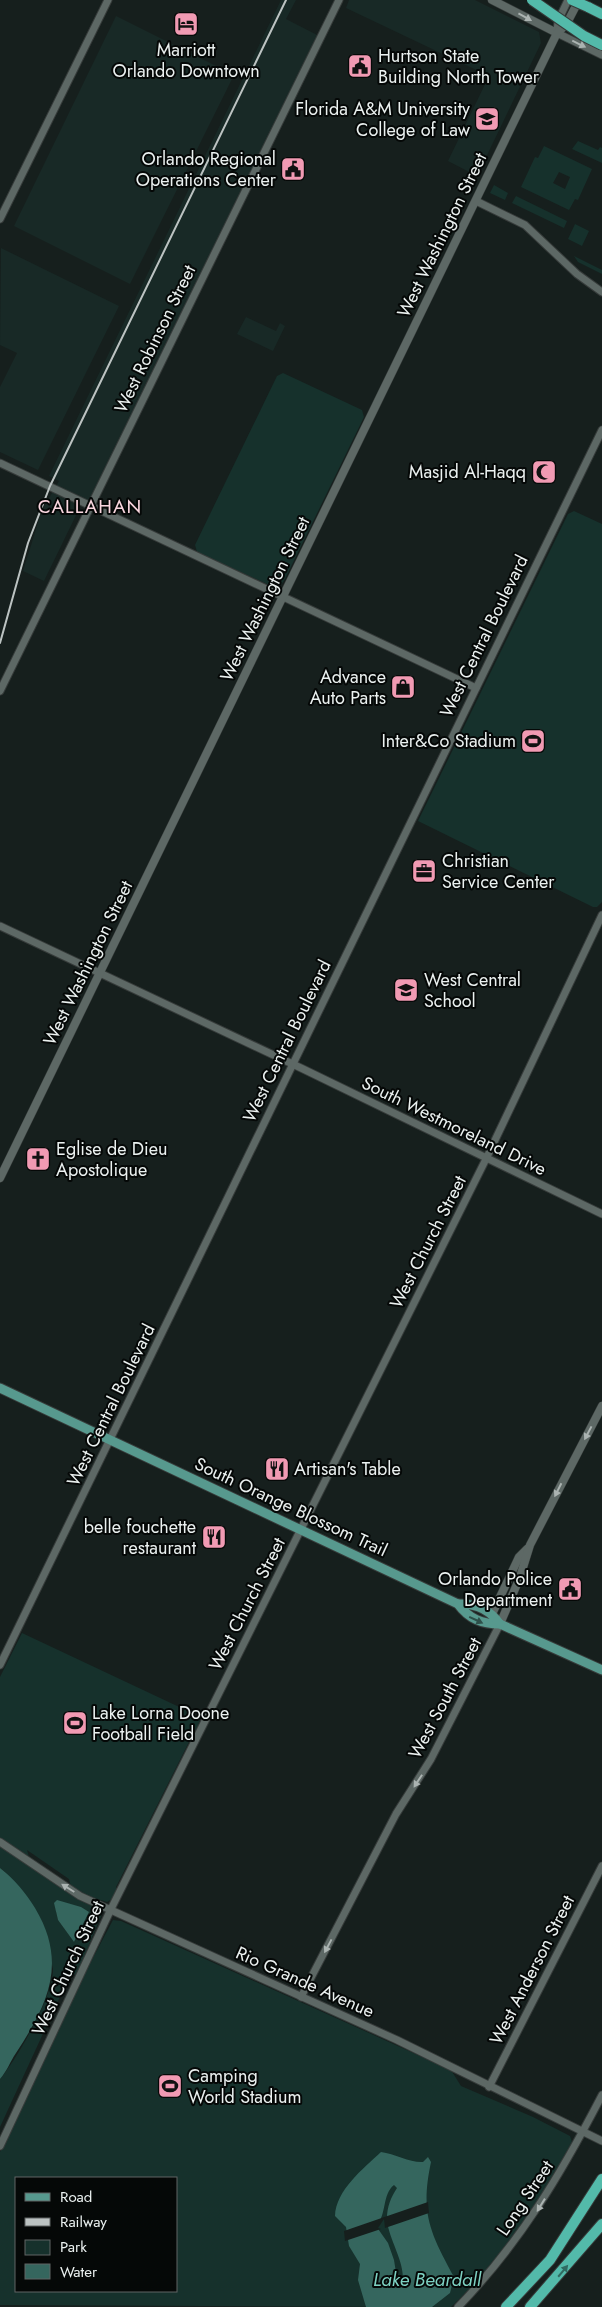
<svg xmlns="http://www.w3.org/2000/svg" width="602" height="2307" font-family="Jost,sans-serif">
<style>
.built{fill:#182926}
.green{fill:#16312c;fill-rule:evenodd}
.water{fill:#35665e;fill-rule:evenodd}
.pier{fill:#161f1d}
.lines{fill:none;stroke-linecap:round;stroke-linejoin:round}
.tertiary-casing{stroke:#363b3a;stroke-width:9}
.secondary-casing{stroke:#363b3a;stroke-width:9}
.primary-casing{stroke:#363b3a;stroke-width:11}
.motorway-casing{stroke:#363b3a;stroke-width:12}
.tertiary{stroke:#5d6865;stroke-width:7}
.secondary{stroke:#5d6865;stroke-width:8}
.primary{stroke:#57998e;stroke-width:9}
.motorway{stroke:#53baaa;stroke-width:10}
.rail{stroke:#bcc3c2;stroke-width:2}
.motorway-bridge-casing{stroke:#363b3a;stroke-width:12;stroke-linecap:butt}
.motorway-bridge{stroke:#53baaa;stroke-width:10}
.oneway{fill:#abb3b1}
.oneway2{fill:#2e504a}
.oneway3{fill:#306a61}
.labels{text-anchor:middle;stroke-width:4;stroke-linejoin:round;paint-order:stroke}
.poi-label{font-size:18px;fill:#ebf1f0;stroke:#050807;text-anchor:start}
.street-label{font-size:18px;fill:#ebf1f0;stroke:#050807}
.neighbourhood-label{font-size:19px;letter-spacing:1px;fill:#f9d6df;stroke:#050807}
.water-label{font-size:19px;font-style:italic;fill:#7ed2c3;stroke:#050807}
</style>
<rect width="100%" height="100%" fill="#161f1d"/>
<g class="built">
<polygon points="281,0 296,0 286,19 321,37 89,505 82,503 44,581 23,571 42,510 59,481 49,476"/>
<polygon points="349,0 475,0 539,32 541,43 477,176 448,161 489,76 346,8"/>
<polygon points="116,16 234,75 130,284 14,226"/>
<polygon points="1,248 119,306 38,470 0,452 0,387 17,353 0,345"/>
<polygon points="246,317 276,331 280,323 285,326 273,351 237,334"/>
</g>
<g class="green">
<polygon points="578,141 598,150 600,147 602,148 602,163 572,149"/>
<path d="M544,146L592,169L578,200L575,199L569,210L521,187L535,157L538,158ZM559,172L570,177L565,189L553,183Z"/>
<polygon points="494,185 508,193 505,200 490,193"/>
<polygon points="516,196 567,221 564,228 512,203"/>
<polygon points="575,224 589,231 582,246 568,239"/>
<polygon points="574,256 602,270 602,274 578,262"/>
<polygon points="283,373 362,410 364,417 285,579 278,589 197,552 195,545 277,376"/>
<polygon points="574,511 602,524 602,902 597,907 593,907 418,821 568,514"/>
<polygon points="22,1633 192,1713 200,1719 198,1726 194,1732 116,1887 117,1890 112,1899 107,1902 81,1894 71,1887 69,1879 27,1850 29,1857 0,1839 0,1677"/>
<path d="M0,1846L51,1881L99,1910L101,1916L77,1974L70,1975L0,2127V2079C17,2059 54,1995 53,1969C53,1958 13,1887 5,1872L0,1868ZM56,1912H89L74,1942L58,1920Z"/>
<path d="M113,1920L121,1921L451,2070L461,2086L533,2117L570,2136L572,2142L568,2149C537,2206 499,2262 451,2307L0,2305V2152L86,1971ZM16,2178H176V2291H16Z"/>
</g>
<g class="water">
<path d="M0,1868C14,1879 26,1893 35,1908C68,1963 48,2004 16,2053C10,2062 7,2071 0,2079Z"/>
<polygon points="57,1900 81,1907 89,1912 74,1942 58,1920 54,1903"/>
<path d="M381,2152C395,2154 411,2163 423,2162L428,2157L431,2162C420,2214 430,2232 454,2277L450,2293L432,2307H366L358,2280L360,2264L349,2246L346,2227L335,2216C336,2190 363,2169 381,2152ZM394,2185L397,2188C391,2197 387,2207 387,2218C386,2236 411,2271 400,2286L398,2285L394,2260L388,2243L376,2226C387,2215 382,2194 394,2185Z"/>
</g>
<polygon class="pier" points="428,2202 429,2213 385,2228 384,2219 378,2228 381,2229 345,2241 344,2231"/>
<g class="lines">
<defs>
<g id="tertiary">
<polyline points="568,0 558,21 557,33 602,55"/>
<polyline points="476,201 525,225 577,274 602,292"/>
<polyline points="0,219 108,0"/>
<polyline points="0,463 476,688"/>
<polyline points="0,691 339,0"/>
<polyline points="0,926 301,1068 602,1214"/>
<polyline points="0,1665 602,430"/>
<polyline points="0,1842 80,1896 397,2040 602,2141"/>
<polyline points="301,1997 396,1814 431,1759 500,1624"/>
<polyline points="489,2087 602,1866"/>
<polyline points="0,2146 111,1909 487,1157 602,915"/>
<path d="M458,2307C520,2243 561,2174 602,2095"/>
</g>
<g id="secondary">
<polyline points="492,0 557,33"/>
<polyline points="0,1178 557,33 566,25 579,0"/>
<polyline points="492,1614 519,1557 527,1549"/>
<polyline points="500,1624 520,1577 530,1545 602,1406"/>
</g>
<g id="primary">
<path d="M0,1388L458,1604C469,1619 482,1624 500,1624L602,1670"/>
<path d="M458,1604C476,1603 490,1610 500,1624"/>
</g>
<g id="motorway">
<polyline points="588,7 602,14"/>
<polyline points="506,2307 550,2260 602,2179"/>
<polyline points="530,2307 602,2224"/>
</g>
</defs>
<use href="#tertiary" class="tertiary-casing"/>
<use href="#secondary" class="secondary-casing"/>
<use href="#primary" class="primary-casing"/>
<use href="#motorway" class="motorway-casing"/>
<use href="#tertiary" class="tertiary"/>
<use href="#secondary" class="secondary"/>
<use href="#primary" class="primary"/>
<use href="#motorway" class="motorway"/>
<polyline class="rail" points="0,643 28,543 50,486 286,0"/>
<defs>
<g id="motorway-bridge">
<polyline points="532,0 584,36 602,45"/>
<polyline points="572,0 588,7"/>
</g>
</defs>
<use href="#motorway-bridge" class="motorway-bridge-casing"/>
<use href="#motorway-bridge" class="motorway-bridge"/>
</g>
<defs><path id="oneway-solid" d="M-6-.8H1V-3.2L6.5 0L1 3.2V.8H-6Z" transform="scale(1.25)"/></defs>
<g class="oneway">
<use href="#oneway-solid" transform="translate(525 17) rotate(29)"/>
<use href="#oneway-solid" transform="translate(579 44) rotate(26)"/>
<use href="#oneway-solid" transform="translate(588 1433) rotate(118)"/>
<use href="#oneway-solid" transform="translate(558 1490) rotate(117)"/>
<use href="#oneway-solid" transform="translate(418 1781) rotate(123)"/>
<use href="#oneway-solid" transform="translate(68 1888) rotate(-148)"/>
<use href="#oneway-solid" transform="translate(328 1946) rotate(118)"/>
<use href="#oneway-solid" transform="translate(541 2205) rotate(122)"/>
</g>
<use class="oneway2" href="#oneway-solid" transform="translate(476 1620) rotate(25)"/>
<use class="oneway3" href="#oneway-solid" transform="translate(563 2271) rotate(-50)"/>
<defs>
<symbol id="hotel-square" viewBox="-11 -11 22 22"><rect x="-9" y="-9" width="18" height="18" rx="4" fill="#f19ab3" stroke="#050807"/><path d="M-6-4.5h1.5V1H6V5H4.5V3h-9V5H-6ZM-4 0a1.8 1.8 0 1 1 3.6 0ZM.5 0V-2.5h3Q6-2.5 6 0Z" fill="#111"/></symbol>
<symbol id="civic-square" viewBox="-11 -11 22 22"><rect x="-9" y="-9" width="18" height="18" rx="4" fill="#f19ab3" stroke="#050807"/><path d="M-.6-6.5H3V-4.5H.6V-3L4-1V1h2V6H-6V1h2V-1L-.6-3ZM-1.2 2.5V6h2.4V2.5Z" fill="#111"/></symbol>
<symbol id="university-square" viewBox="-11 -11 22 22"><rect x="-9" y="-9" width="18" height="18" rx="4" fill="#f19ab3" stroke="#050807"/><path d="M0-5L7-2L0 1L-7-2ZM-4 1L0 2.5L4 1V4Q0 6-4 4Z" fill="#111"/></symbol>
<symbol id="mosque-square" viewBox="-11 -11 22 22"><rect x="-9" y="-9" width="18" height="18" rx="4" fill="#f19ab3" stroke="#050807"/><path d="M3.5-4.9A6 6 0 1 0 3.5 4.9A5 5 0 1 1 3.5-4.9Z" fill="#111"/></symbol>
<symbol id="shop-square" viewBox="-11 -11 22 22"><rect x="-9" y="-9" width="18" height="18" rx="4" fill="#f19ab3" stroke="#050807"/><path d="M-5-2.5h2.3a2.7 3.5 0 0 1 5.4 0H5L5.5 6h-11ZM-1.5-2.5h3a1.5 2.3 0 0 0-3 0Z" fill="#111"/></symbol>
<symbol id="stadium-square" viewBox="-11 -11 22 22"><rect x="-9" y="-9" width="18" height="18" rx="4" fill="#f19ab3" stroke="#050807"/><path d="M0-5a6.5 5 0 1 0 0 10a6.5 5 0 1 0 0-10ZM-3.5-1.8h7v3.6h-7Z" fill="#111"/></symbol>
<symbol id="office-square" viewBox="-11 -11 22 22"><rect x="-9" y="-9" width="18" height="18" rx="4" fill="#f19ab3" stroke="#050807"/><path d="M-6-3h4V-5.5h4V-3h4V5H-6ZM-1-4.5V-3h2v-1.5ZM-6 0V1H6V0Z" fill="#111"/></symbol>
<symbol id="school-square" viewBox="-11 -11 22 22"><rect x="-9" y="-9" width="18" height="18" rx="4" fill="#f19ab3" stroke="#050807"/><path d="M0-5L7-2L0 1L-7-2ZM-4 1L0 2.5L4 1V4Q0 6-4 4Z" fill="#111"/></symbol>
<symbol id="church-square" viewBox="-11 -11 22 22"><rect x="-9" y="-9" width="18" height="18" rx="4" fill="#f19ab3" stroke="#050807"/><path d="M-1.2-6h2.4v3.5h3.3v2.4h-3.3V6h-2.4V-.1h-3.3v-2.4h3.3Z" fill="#111"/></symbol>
<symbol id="restaurant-square" viewBox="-11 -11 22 22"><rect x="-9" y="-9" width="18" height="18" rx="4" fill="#f19ab3" stroke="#050807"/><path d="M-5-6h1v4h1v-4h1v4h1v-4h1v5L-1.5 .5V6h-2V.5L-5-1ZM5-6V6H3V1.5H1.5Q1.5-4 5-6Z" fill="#111"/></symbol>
</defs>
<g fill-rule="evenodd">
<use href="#hotel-square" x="172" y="10" width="28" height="28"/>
<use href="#civic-square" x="346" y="52" width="28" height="28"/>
<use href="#university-square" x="473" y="105" width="28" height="28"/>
<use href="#civic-square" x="279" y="155" width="28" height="28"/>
<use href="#mosque-square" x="530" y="458" width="28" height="28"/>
<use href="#shop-square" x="389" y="673" width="28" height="28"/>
<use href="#stadium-square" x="519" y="727" width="28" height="28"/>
<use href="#office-square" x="410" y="857" width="28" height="28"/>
<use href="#school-square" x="392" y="976" width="28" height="28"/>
<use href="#church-square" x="24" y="1145" width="28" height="28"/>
<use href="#restaurant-square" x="263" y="1455" width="28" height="28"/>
<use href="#restaurant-square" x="200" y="1523" width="28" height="28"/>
<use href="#civic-square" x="556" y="1575" width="28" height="28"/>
<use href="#stadium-square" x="61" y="1709" width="28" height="28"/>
<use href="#stadium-square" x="156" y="2072" width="28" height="28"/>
</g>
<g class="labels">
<g class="poi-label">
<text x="186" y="56" text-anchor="middle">Marriott<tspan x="186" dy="21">Orlando Downtown</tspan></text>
<text x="378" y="62">Hurtson State<tspan x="378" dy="21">Building North Tower</tspan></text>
<text x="470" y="115" text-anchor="end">Florida A&amp;M University<tspan x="470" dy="21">College of Law</tspan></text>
<text x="276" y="165" text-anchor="end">Orlando Regional<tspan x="276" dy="21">Operations Center</tspan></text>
<text x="526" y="478" text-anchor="end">Masjid Al-Haqq</text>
<text x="386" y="683" text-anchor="end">Advance<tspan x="386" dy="21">Auto Parts</tspan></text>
<text x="516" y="747" text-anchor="end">Inter&amp;Co Stadium</text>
<text x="442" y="867">Christian<tspan x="442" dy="21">Service Center</tspan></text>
<text x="424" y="986">West Central<tspan x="424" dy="21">School</tspan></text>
<text x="56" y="1155">Eglise de Dieu<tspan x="56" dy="21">Apostolique</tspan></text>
<text x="294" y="1475">Artisan's Table</text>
<text x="196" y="1533" text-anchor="end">belle fouchette<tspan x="196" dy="21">restaurant</tspan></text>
<text x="552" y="1585" text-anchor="end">Orlando Police<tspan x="552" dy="21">Department</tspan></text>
<text x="92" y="1719">Lake Lorna Doone<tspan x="92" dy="21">Football Field</tspan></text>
<text x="188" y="2082">Camping<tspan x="188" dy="21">World Stadium</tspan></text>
</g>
<g class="street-label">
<text transform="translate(442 235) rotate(-64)" y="6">West Washington Street</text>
<text transform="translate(155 339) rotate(-64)" y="6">West Robinson Street</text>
<text transform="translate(265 599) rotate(-64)" y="6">West Washington Street</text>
<text transform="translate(484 636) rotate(-64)" y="6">West Central Boulevard</text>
<text transform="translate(88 963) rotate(-64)" y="6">West Washington Street</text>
<text transform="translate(287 1041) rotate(-64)" y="6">West Central Boulevard</text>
<text transform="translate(454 1126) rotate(26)" y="6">South Westmoreland Drive</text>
<text transform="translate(428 1242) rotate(-63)" y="6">West Church Street</text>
<text transform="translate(111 1405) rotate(-64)" y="6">West Central Boulevard</text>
<text transform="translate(291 1507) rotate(25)" y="6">South Orange Blossom Trail</text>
<text transform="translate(247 1604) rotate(-63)" y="6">West Church Street</text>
<text transform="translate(445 1698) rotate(-62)" y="6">West South Street</text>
<text transform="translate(68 1968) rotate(-65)" y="6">West Church Street</text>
<text transform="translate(532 1970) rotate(-63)" y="6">West Anderson Street</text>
<text transform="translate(305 1982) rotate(24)" y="6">Rio Grande Avenue</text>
<text transform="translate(525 2198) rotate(-56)" y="6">Long Street</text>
</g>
<g class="neighbourhood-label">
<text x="90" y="513">CALLAHAN</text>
</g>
<g class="water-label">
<text x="427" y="2286">Lake Beardall</text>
</g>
</g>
<rect x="15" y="2177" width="162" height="115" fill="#050807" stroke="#616564"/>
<rect x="25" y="2193" width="25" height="8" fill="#57998e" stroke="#616564"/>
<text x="60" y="2202" font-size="15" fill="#ebf1f0">Road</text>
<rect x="25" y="2218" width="25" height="8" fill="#bcc3c2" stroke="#616564"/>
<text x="60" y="2227" font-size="15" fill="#ebf1f0">Railway</text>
<rect x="25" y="2240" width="25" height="15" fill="#16312c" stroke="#616564"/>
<text x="60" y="2252" font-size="15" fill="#ebf1f0">Park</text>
<rect x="25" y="2264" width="25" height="15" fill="#35665e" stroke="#616564"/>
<text x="60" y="2277" font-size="15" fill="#ebf1f0">Water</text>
</svg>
